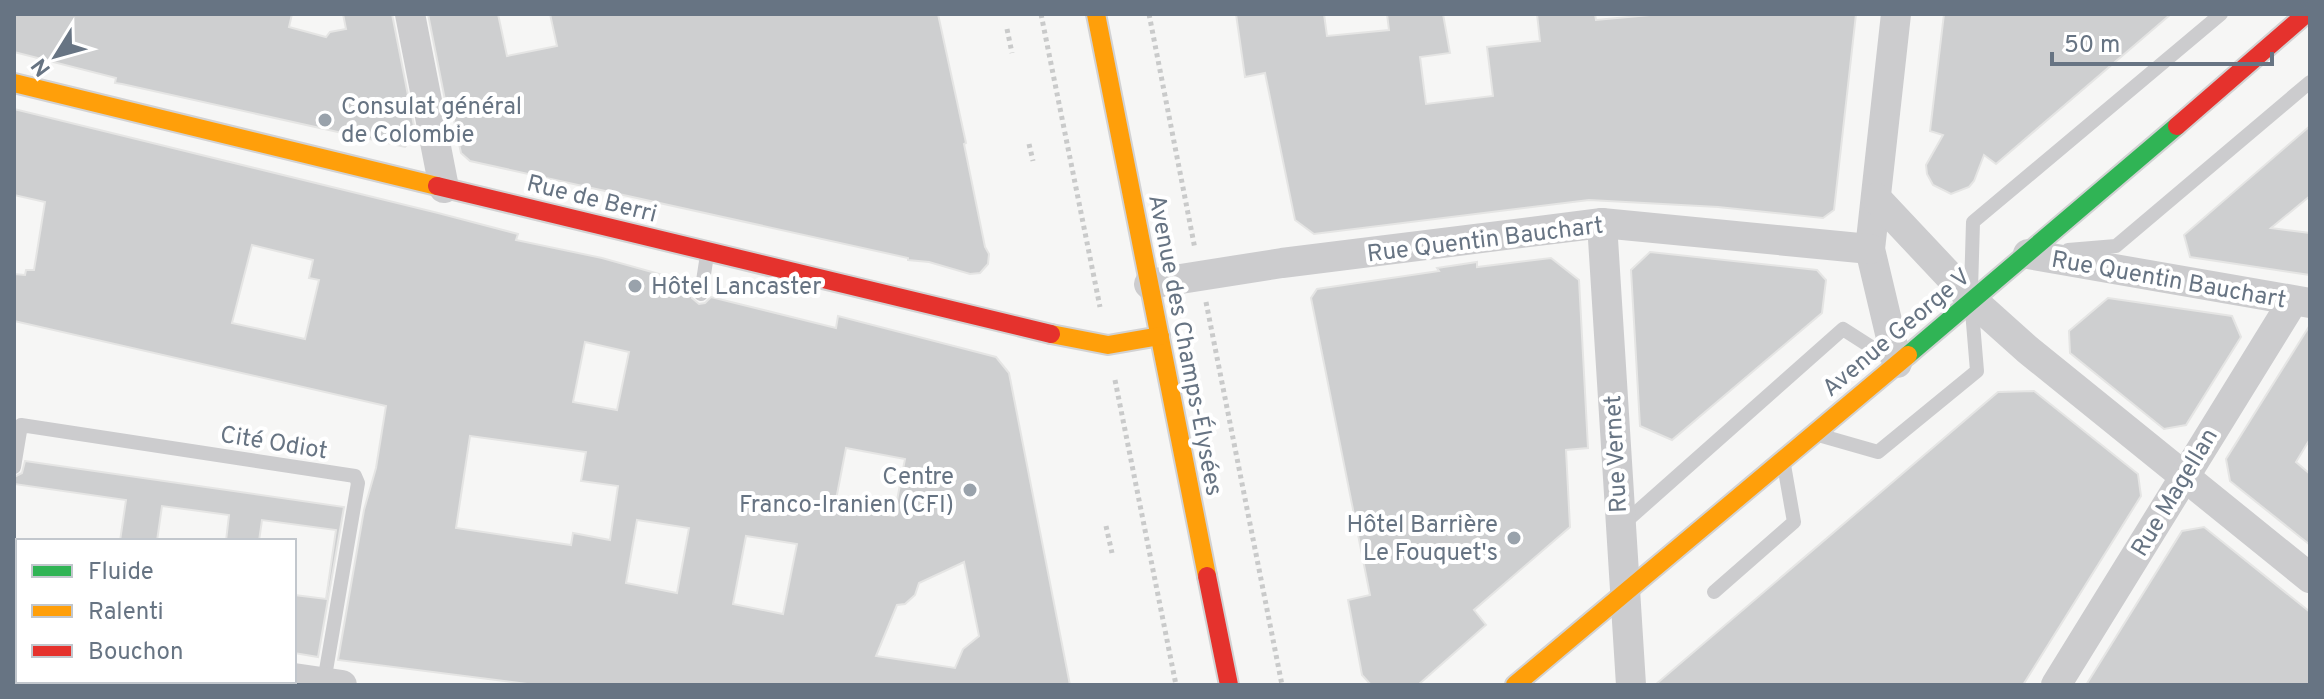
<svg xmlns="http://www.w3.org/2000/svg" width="2324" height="699" font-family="Overpass,sans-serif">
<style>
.building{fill:#cecfd0;stroke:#e5e5e4;stroke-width:2;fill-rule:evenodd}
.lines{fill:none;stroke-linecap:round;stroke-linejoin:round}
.fast-casing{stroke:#d2d2d3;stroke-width:22}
.slow-casing{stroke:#d2d2d3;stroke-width:22}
.jam-casing{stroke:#d2d2d3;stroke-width:22}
.path{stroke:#c9caca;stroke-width:5;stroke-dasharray:4 4;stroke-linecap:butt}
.lane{stroke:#ccccce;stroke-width:14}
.street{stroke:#ccccce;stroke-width:30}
.fast{stroke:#30b455;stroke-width:18}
.slow{stroke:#ff9f0a;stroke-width:18}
.jam{stroke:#e5322d;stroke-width:18}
.poi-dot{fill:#99a2ab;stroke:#fff;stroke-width:3}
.labels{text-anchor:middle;stroke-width:8;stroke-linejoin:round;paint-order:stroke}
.poi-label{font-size:24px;fill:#677483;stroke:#fff;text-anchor:start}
.street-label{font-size:24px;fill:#677483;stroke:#fff}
</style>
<rect width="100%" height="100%" fill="#f6f6f5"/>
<g class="building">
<polygon points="14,14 292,14 289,27 326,37 330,32 346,29 343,14 392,14 416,136 405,147 122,84 115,83 116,78 14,52"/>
<polygon points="428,14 498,14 507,56 557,46 550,14 938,14 966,143 964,144 985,247 989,254 988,264 980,273 970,274 929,262 908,260 908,258 470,161 461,153 450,101 446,105"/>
<polygon points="1236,14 1324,14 1327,36 1389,30 1387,14 1443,14 1450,53 1420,57 1426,104 1493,96 1487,47 1540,41 1537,14 1595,14 1596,20 1661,14 1856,14 1834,210 1823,218 1718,207 1589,200 1314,234 1295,220 1265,73 1245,77"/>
<polygon points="1944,14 2171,14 1996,164 1984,155 1974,181 1969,187 1951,194 1933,185 1927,174 1926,165 1943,135 1930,131"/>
<path d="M14,109L438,213L518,234L516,240L602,258L677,279L676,286L691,291L692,298L699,304L705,303L711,297L836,328L838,316L996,357L1009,373L1070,685H535L338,660L364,510L376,468L386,406L14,321V274L25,275L26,270H34L45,202L14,195ZM252,245L313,260L309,278L319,280L305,339L232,323ZM585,342L629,352L617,410L573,402ZM470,436L586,452L581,481L618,486L610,540L573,533L571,545L456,528ZM846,448L905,459L894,516L835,505ZM637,520L689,528L677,593L626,583ZM746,536L797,544L783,614L733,604ZM964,562L979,636L963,649L955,668L876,656L897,605L905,604L915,595L919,583Z"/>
<polygon points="2310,126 2310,196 2271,228 2310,233 2310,275 2190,257 2184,235"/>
<polygon points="1650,252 1817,270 1826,280 1822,313 1672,440 1640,426 1631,270"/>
<polygon points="1551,258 1579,280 1588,448 1566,450 1570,527 1474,610 1486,625 1418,685 1371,685 1362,675 1348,600 1370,595 1311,298 1317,289 1439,271 1437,268 1477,262 1477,267"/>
<polygon points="2108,298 2232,316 2241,337 2186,425 2164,429 2070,353 2069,331"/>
<polygon points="2310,325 2310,439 2296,462 2310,474 2310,545 2230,481 2226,459"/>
<polygon points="2034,391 2138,474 2141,496 2023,685 1655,685 1998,392"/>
<polygon points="25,461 344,507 318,657 294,653 294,595 326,599 336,530 262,520 259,541 226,541 229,515 162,506 157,541 120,541 126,500 14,484 14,477 22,473"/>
<polygon points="2204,527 2310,612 2310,685 2086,685 2182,531"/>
</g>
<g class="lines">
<defs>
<polyline id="fast" points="1908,355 2177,126"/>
<g id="slow">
<polyline points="1096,14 1207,576"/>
<polyline points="14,83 437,186"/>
<polyline points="1051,334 1108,345 1160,336"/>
<polyline points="1515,685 1908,355"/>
</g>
<g id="jam">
<polyline points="2177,126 2306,14"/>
<polyline points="437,186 1051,334"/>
<polyline points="1207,576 1229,685"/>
</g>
</defs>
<use href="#fast" class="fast-casing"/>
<use href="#slow" class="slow-casing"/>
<use href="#jam" class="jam-casing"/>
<g class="path">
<polyline points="1041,14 1100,307"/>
<polyline points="1149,14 1195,249"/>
<polyline points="1007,29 1012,53"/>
<polyline points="1029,144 1033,161"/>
<polyline points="1206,302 1282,685"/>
<polyline points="1115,380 1176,685"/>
<polyline points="1106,526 1112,553"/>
</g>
<g class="lane">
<polyline points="2068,250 2116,246 2310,82"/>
<polyline points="1971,290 1973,222 2221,14"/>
<polyline points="701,294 707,255"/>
<polyline points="1822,436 1878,452 1977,371 1972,311"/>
<polyline points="14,467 21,425 355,476 358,483 324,682"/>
<polyline points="1622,525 1843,329 1893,361"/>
<polyline points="1714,592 1794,522 1784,465"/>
</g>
<g class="street">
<polyline points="410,14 444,188"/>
<polyline points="1896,14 1870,249 1897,363"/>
<polyline points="1876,198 1971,299 2028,350 2310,578"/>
<polyline points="1602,223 1631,685"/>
<polyline points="2028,254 2310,303"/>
<polyline points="1149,284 1282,263 1602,223 1870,249"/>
<polyline points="14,637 18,638"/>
<polyline points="294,678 342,685"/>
<polyline points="164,685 165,681"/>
<polyline points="2056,685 2293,301"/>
</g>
<use href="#fast" class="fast"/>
<use href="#slow" class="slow"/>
<use href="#jam" class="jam"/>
</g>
<g class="poi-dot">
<circle cx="325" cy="120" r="8"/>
<circle cx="635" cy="286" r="8"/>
<circle cx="970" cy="490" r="8"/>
<circle cx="1514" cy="538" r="8"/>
</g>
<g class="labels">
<g class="poi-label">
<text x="341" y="114">Consulat général<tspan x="341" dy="28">de Colombie</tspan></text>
<text x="651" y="294">Hôtel Lancaster</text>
<text x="954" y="484" text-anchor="end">Centre<tspan x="954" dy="28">Franco-Iranien (CFI)</tspan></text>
<text x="1498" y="532" text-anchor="end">Hôtel Barrière<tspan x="1498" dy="28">Le Fouquet's</tspan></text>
</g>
<g class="street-label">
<text transform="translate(592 198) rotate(14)" y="8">Rue de Berri</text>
<text transform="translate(1485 239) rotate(-7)" y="8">Rue Quentin Bauchart</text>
<text transform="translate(2169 279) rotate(10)" y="8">Rue Quentin Bauchart</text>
<text transform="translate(1896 332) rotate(-40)" y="8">Avenue George V</text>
<text transform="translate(1186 345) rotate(79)" y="8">Avenue des Champs-Élysées</text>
<text transform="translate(274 442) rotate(9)" y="8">Cité Odiot</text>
<text transform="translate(1615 454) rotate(-93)" y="8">Rue Vernet</text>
<text transform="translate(2174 492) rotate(-59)" y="8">Rue Magellan</text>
</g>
</g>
<rect width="2324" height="699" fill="none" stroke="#677483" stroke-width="32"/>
<rect x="16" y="539" width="280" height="144" fill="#ffffff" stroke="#c2c7cd" stroke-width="2"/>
<rect x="32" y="565" width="40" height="12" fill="#30b455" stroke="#c2c7cd" stroke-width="2"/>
<text x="88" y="579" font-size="24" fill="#677483">Fluide</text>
<rect x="32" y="605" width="40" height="12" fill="#ff9f0a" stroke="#c2c7cd" stroke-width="2"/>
<text x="88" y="619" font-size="24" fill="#677483">Ralenti</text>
<rect x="32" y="645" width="40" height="12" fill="#e5322d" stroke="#c2c7cd" stroke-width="2"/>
<text x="88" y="659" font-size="24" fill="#677483">Bouchon</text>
<g transform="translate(56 56) rotate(233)" stroke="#ffffff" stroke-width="6" paint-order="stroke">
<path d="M0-6L14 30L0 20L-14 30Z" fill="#677483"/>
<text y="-12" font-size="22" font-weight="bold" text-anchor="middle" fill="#677483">N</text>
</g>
<path d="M2052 52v12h220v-12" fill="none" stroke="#677483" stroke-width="4"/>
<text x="2064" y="52" font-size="24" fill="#677483" stroke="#ffffff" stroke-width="6" paint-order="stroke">50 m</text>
</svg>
